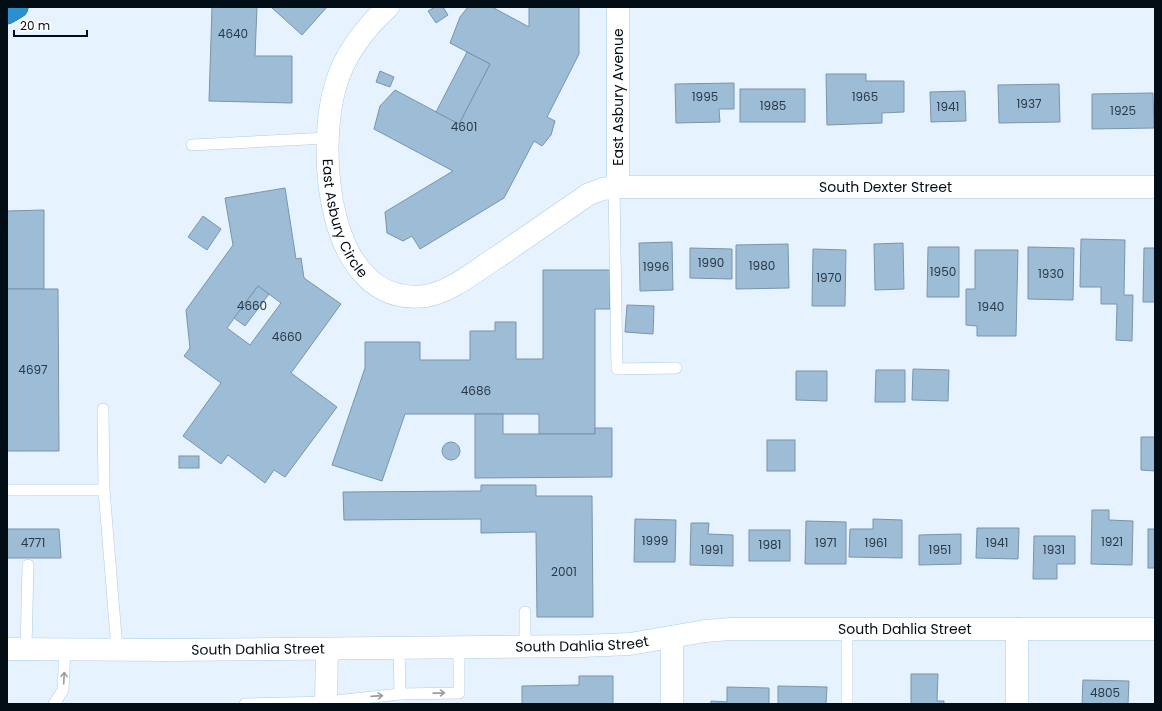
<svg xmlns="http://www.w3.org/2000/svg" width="1162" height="711" font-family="Poppins,sans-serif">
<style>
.building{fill:#9dbdd6;stroke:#7695ad;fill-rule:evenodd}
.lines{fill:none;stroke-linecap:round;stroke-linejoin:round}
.service-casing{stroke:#accce6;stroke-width:12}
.minor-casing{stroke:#accce6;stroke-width:23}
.tertiary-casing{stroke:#accce6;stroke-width:23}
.motorway-casing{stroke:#1e628f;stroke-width:23}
.service{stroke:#fff;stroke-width:11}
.minor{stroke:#fff;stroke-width:22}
.tertiary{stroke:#fff;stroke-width:22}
.motorway{stroke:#2c90d0;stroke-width:22}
.oneway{stroke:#9a9ea2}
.labels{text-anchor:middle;stroke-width:4;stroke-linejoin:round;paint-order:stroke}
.number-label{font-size:12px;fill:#2a3946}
.street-label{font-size:14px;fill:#030d16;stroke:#fff}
</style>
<rect width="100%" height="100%" fill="#e6f3fe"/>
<g class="building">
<polygon points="212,7 257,7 255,56 292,56 292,103 209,101"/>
<polygon points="271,7 327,7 302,35"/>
<polygon points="435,7 443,7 448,15 436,23 428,11"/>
<polygon points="468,7 492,7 529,27 529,7 579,7 579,54 547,117 555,121 551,135 542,146 534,141 504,198 420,249 412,236 403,241 387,233 385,212 453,171 374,129 380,106 395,90 459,124 490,64 450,43 460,17"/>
<polygon points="467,52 490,64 459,124 436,112"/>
<polygon points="380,71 394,77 390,87 376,82"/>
<polygon points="826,74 866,74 866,81 904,81 904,112 882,113 882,123 827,125"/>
<polygon points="734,83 734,109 719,109 720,122 676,123 675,84"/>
<polygon points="1059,84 1060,122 999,123 998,85"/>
<rect x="740" y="89" width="65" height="33"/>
<polygon points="965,91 966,121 931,122 930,92"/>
<polygon points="1153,93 1154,128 1092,129 1092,94"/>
<path d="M285,188L296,259L301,258L304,278L341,304L291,373L337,407L285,477L274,470L265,483L228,455L221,464L183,436L221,383L184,356L190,348L186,310L233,245L225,198ZM258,286L281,303L250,345L227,328Z"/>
<polygon points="44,210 44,289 7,289 7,211"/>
<polygon points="203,216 221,229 207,250 188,237"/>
<polygon points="1081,239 1125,240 1124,295 1133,295 1132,341 1116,340 1117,304 1101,304 1101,287 1080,287"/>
<polygon points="672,242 673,290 640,291 639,243"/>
<polygon points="903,243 904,289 875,290 874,244"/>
<polygon points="788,244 789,288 736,289 736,245"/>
<polygon points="928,247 959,247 959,297 927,297"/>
<polygon points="1028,247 1074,248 1073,300 1028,299"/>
<polygon points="690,248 732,249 732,279 690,278"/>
<polygon points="1144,248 1155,248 1155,302 1143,302"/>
<polygon points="813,249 846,250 845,306 812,306"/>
<polygon points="975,250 1018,250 1016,336 977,336 977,326 966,325 966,289 975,289"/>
<polygon points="543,270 610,270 610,309 595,309 595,434 539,434 539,414 405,414 382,481 332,465 365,368 365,342 420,342 420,360 470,360 470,331 495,331 495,322 516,322 516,359 543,359"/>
<polygon points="258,286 269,294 245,326 234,318"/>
<polygon points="7,289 58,289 59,451 7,451"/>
<polygon points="627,305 654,306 653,334 625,332"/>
<polygon points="913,369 949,370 948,401 912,400"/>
<polygon points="876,370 905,370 905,402 875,402"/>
<polygon points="796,371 827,371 827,401 796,400"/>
<polygon points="475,414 503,414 503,434 595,434 595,428 612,428 612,477 475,478"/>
<polygon points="1141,437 1155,437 1155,471 1141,470"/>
<rect x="767" y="440" width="28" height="31"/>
<circle cx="451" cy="451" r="9"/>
<rect x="179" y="456" width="20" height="12"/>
<polygon points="481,485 536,485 536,496 592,496 593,617 537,617 536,532 481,533 481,519 344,520 343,492 481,491"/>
<polygon points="1092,510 1109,510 1109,520 1133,521 1132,565 1091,564"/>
<polygon points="635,519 676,520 675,562 634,562"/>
<polygon points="873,519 902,520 902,558 849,557 850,529 873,529"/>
<polygon points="806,521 846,522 846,564 805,564"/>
<polygon points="691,523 709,523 708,534 733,535 733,566 690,565"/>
<polygon points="977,528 1019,528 1018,559 976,558"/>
<polygon points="7,529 59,529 61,558 7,558"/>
<rect x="1148" y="529" width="7" height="39"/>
<rect x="749" y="530" width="41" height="31"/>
<polygon points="961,534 961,564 919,565 919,535"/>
<polygon points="1034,536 1075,536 1075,564 1057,564 1057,579 1033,579"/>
<polygon points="911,674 938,674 937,701 944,701 944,704 911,704"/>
<polygon points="579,676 613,676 613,704 522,704 522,686 579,685"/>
<polygon points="1083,680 1129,681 1128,704 1082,704"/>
<polygon points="778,686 827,687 826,704 778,704"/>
<polygon points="727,687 769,688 769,704 711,704 711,701 727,702"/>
</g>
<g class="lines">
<defs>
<g id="service">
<polyline points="192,145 327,138"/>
<polyline points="614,188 617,369 676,368"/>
<polyline points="103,409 104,490"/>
<polyline points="7,490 104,490 117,649"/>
<polyline points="525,612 525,647"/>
<polyline points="399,648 400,694"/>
<polyline points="26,649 28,565"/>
<polyline points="54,704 63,690 65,649"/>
<polyline points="245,704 326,702 400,694 459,693 459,647"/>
<polyline points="847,704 847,629"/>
</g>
<g id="minor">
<path id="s1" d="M388,7C365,28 345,54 336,84C316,148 326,308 425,296C452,292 476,270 499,256C529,235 559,215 589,194L603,189L618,187H1155"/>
<polyline points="618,187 618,7"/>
<polyline points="326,704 327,649"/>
<polyline points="672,704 672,637"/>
<polyline points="1017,704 1017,629"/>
</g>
<g id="tertiary">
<path id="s2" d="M7,649L167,650L582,646L630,644L705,631L731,629H1155"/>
</g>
<polyline id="motorway" points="7,13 17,7"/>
</defs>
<use href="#service" class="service-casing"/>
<use href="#minor" class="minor-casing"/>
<use href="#tertiary" class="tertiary-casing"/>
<use href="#motorway" class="motorway-casing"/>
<use href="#service" class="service"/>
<use href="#minor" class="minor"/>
<use href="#tertiary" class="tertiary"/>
<use href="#motorway" class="motorway"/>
</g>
<defs><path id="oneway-shaft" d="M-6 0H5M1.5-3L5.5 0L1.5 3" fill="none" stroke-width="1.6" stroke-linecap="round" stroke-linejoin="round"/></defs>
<g class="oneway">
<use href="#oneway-shaft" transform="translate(64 678) rotate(-87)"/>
<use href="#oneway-shaft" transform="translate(439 693) rotate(-1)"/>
<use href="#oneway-shaft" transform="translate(377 696) rotate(-4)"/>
</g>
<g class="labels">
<g class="number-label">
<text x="233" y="38">4640</text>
<text x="705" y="101">1995</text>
<text x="865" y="101">1965</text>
<text x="1029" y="108">1937</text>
<text x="773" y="110">1985</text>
<text x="948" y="111">1941</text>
<text x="1123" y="115">1925</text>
<text x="464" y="131">4601</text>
<text x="711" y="267">1990</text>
<text x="762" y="270">1980</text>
<text x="656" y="271">1996</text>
<text x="943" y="276">1950</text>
<text x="1051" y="278">1930</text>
<text x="829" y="282">1970</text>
<text x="252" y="310">4660</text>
<text x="991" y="311">1940</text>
<text x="287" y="341">4660</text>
<text x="33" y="374">4697</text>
<text x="476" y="395">4686</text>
<text x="655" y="545">1999</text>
<text x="1112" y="546">1921</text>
<text x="33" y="547">4771</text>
<text x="826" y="547">1971</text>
<text x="876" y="547">1961</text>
<text x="997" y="547">1941</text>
<text x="770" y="549">1981</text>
<text x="712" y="554">1991</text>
<text x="940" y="554">1951</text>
<text x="1054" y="554">1931</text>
<text x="564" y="576">2001</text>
<text x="1105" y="697">4805</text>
</g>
<g class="street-label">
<text transform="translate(618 97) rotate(-90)" y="5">East Asbury Avenue</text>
<text dy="5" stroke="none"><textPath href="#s1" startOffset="852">South Dexter Street</textPath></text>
<text dy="5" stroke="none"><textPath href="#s1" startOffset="232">East Asbury Circle</textPath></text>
<text dy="5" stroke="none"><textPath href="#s2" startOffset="899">South Dahlia Street</textPath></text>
<text dy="5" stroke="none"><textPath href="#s2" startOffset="575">South Dahlia Street</textPath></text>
<text dy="5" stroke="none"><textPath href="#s2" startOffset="251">South Dahlia Street</textPath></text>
</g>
</g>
<rect width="1162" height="711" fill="none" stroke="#030d16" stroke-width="16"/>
<path d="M14 30v6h73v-6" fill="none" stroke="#030d16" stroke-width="2"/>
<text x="20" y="30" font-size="12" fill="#030d16" stroke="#ffffff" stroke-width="3" paint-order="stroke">20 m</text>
</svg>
